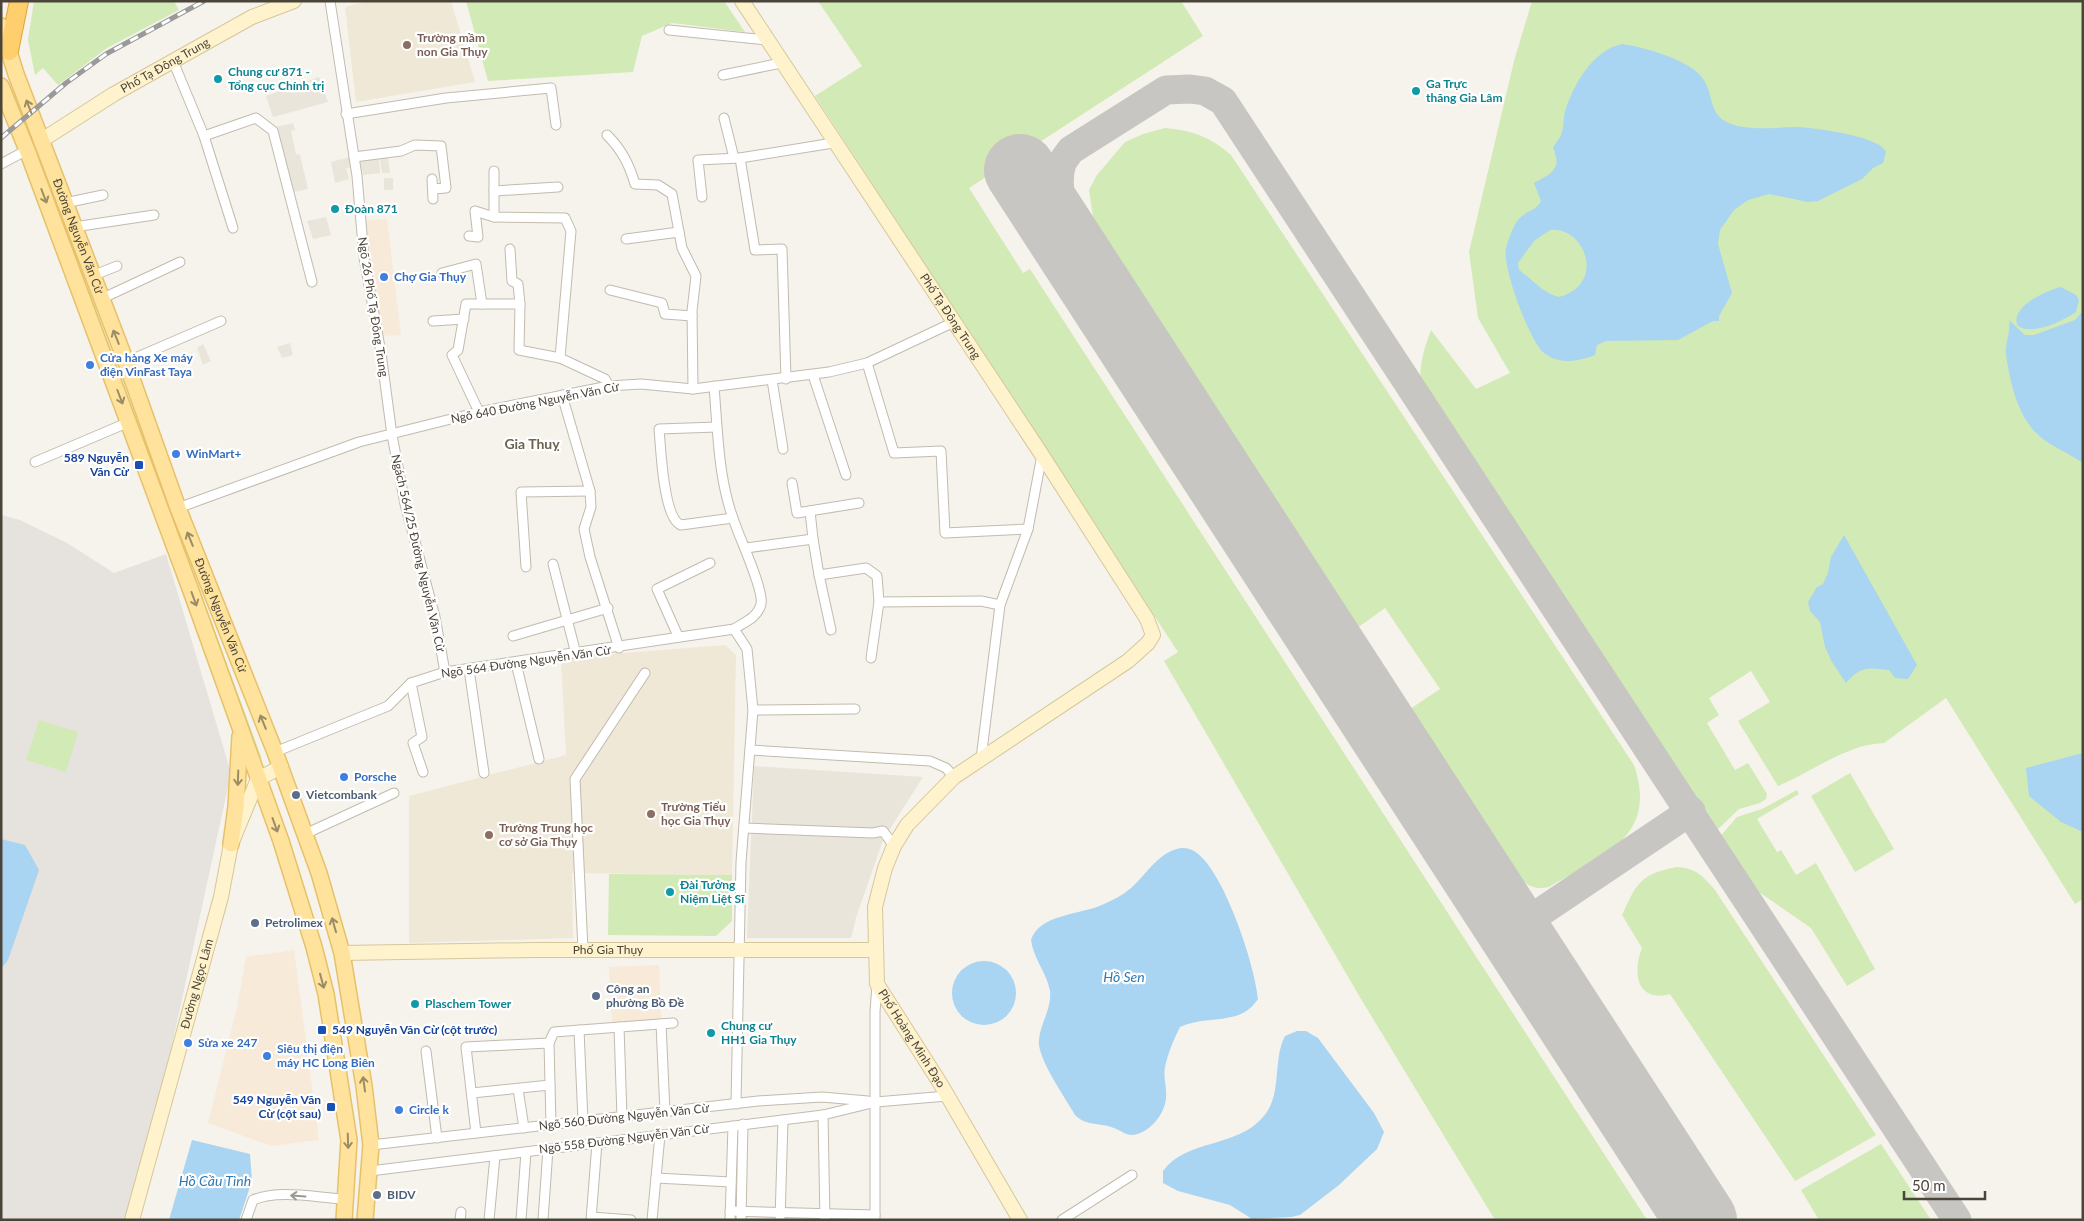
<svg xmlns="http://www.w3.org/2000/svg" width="2084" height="1221" font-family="Lato,sans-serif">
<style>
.residential{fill:#eae5da}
.commercial{fill:#f7ead8}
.industrial{fill:#e6e2dd}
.education{fill:#efe8d6}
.green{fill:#d2eab5}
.water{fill:#a9d4f2;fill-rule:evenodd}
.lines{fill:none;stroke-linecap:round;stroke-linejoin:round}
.taxiway{stroke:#c8c6c3;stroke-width:29}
.runway{stroke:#c8c6c3;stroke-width:72}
.street-casing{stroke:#c2bbae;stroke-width:11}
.secondary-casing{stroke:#d6c79b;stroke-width:16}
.primary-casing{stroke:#e6c16a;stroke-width:18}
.highway-casing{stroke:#e0a43c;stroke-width:20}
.street{stroke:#fff;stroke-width:9}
.secondary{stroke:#fff3cd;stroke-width:14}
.primary{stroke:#ffe39c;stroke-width:15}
.highway{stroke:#ffcf6e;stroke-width:18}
.rail-casing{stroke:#9a9a9a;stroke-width:5}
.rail{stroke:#fff;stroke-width:3;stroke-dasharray:9;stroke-linecap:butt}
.oneway{stroke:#9c8c66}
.oneway2{stroke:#9c9892}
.education-dot{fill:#8d6e63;stroke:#fff;stroke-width:2}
.culture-dot{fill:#0f9aa8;stroke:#fff;stroke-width:2}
.shop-dot{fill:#3f7fe0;stroke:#fff;stroke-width:2}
.transit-dot{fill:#1a4fb4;stroke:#fff;stroke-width:2}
.service-dot{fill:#5c6f8a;stroke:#fff;stroke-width:2}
.labels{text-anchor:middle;stroke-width:4.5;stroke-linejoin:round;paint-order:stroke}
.education-label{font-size:12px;font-weight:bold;fill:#785e54;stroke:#fff;text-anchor:start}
.street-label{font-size:12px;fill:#4b4439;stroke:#fff}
.culture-label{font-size:12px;font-weight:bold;fill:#0d838f;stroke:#fff;text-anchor:start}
.shop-label{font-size:12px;font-weight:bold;fill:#366cbe;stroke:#fff;text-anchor:start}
.transit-label{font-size:12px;font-weight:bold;fill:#164399;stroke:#fff;text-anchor:end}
.service-label{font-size:12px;font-weight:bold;fill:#4e5e75;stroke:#fff;text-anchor:start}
.neighbourhood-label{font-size:14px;font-weight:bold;fill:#6e6250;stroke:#fff}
.water-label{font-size:14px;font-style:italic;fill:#2e7ab2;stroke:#fff}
</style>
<rect width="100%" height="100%" fill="#f6f3ec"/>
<g class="residential">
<polygon points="319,77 328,102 273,117 266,96"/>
<polygon points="293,123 295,130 291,131 296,154 300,155 308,189 293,192 276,127"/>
<polygon points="350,157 353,167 346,168 349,179 335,183 331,162"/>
<polygon points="379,157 380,173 363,175 360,160"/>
<polygon points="388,157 390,173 382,173 380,158"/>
<rect x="384" y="178" width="9" height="12"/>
<polygon points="326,217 331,235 313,239 307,221"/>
<polygon points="290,343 293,355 282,358 277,347"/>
<polygon points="203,344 211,361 203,365 197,348"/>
<polygon points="754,766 923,777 883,840 856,918 851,938 747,938"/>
</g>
<g class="commercial">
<polygon points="387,219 401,335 381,336 365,220"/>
<polygon points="294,950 319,1140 271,1146 208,1123 237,1007 246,957"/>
<polygon points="659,965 661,1020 612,1022 609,967"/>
</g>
<polygon class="industrial" points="1,515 20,520 67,543 114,573 166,554 231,773 134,1220 1,1220"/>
<g class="education">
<polygon points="370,1 451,1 475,82 356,102 345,7"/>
<polygon points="725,645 736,655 732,875 572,873 573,938 409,943 409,796 566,755 561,658"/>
</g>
<g class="green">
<polygon points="34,1 174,1 179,10 107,48 58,85 43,68 35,75 28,40"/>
<polygon points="466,1 724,1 745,32 672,23 642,36 633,72 488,81"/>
<polygon points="818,1 1181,1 1203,36 969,188 1023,273 1030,269 1647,1220 1495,1220 1361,999 1164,661 1178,652 815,96 862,66"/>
<path d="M1532,1H2083V899L2075,904L1946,698L1884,743C1847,744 1812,772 1778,786L1738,721L1770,702L1751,671L1709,698L1719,715L1707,723L1735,770L1748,763L1767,794L1766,799L1760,803L1739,809L1713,834L1421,393C1418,370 1423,351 1431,330L1476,389L1510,373L1478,318L1469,252L1514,61Z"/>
<polygon points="12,82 262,759 259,757"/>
<path d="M1165,128C1191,130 1211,137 1231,155L1634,765C1659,838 1601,856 1549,887C1530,891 1524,882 1511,869L1410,709L1440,689L1385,608L1356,629L1094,224L1089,190L1097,175L1125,142L1143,134Z"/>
<polygon points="39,720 78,732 66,772 26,760"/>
<polygon points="1850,773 1894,849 1855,872 1811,796"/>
<polygon points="1797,790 1799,794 1757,819 1777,852 1781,850 1796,875 1816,863 1875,969 1847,986 1811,928 1753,888 1740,874 1717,840 1737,817 1762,809"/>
<path d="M1677,867C1696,868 1703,876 1715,890L1876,1135L1795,1181L1670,994C1637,1003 1632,973 1642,948L1622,915C1637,883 1640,874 1677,867Z"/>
<polygon points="609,874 732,875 732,921 716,936 608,935"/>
<polygon points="1881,1144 1931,1220 1819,1220 1801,1190"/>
</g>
<g class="water">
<path d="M1622,44C1643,47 1685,59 1699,74C1719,95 1702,121 1744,127C1761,130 1780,127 1797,127C1815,128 1880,136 1886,152L1883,163L1873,168L1862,179L1818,201L1808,202L1769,194L1748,200L1734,210L1720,230L1718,244L1732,293L1719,316V321H1713L1678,340L1606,341L1597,345L1595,355L1590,357C1574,362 1557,364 1543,352C1529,339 1502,267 1506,248C1509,238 1513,224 1521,217C1528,210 1536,211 1541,201L1534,183C1550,174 1563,170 1553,148C1555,143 1559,140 1561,135C1564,128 1563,120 1565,112C1573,85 1593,50 1622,44ZM1550,230C1585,226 1607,284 1559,297C1544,294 1533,280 1519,270L1518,263L1534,241Z"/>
<path d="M2061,287L2076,295L2079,300L2076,312C2062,321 2033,336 2018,326C2008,308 2047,290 2061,287Z"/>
<path d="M2083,311V463C2070,454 2055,448 2043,439C2018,420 2010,383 2006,354C2005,342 2011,332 2009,320L2025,335H2034L2075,320Z"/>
<path d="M1844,535L1917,665L1908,679L1895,678L1889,670C1867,668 1862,665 1846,683L1832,662L1825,647L1820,622L1810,611L1808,602L1817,587L1823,584L1828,573L1831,557Z"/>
<polygon points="2083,753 2083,832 2061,822 2029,796 2026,768"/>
<polygon points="1,839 25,845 39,870 8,960 1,969"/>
<path d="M1181,848C1187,848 1193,849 1198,854C1225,875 1255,965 1258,999C1240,1027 1208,1014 1180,1027C1174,1039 1168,1053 1165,1067C1163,1077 1167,1087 1166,1098C1165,1114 1149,1134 1132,1135C1125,1135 1120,1130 1114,1128C1100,1122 1087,1127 1075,1115C1065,1097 1036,1057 1039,1039C1041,1022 1052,1008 1050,991C1047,973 1033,958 1031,940C1039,914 1081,915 1104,904C1113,900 1123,895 1131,888C1147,874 1158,852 1181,848Z"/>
<circle cx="984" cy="993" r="32"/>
<path d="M1297,1031H1306L1318,1038L1374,1113L1384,1132L1377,1149L1339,1185L1300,1215L1291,1217L1252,1219L1230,1205L1178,1191L1163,1183V1171C1186,1139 1237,1148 1263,1117C1283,1095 1272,1061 1285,1036Z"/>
<polygon points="192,1140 250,1154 252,1181 239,1220 169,1220"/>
</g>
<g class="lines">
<g class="taxiway">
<path d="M1075,256C1069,230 1053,189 1062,163C1064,159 1068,154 1071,150L1166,90L1190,89L1205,91L1223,101L1957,1220"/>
<polyline points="1514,930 1691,811"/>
</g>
<polyline class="runway" points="1020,170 1701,1220"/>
<defs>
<g id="street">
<polyline points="330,1 357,176 364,257 381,353 392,435 405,504 435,617 445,672"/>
<polyline points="669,30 767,40"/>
<polyline points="173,61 204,136 256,118 273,131 312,282"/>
<polyline points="723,75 781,63"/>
<polyline points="346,114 446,98 551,88 556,125"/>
<polyline points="724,118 734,158"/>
<path d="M607,135C622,150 629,164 635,184L658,185L672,194L682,248L696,276L692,311L693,389"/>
<polyline points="204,136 233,228"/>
<polyline points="354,157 401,151 415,145 441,146 446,188 433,189"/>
<polyline points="740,158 755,250 782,249 786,379"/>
<polyline points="1,164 27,150"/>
<polyline points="494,171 494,217 565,218 571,231 560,358 605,379 609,386"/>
<polyline points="432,179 433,199"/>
<polyline points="494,191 558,187"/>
<polyline points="702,197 698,160 740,158 833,143"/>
<polyline points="65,203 103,195"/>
<polyline points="74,227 154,215"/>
<polyline points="469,236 478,237 475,211 494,217"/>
<polyline points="626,239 679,232"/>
<polyline points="510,249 512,281 518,284 520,304 519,350 560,358"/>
<polyline points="442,273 476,264 482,304"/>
<polyline points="92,276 117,266"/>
<polyline points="610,290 662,303 665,314 692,316"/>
<polyline points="101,299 180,262"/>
<polyline points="433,321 464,319"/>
<polyline points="126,362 221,321"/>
<polyline points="867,363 894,453 941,451 945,533 1028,529"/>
<polyline points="813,375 846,475"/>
<polyline points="772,380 783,449"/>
<polyline points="562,395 590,491 591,507 584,529 590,557 619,648"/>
<polyline points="479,412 452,355 458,350 466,304 520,304"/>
<path d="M717,427L659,429C661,449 663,518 681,525L733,518"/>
<polyline points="35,462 129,422"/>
<polyline points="792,483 797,513 859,503"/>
<polyline points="178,508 359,442 479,412 609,386 641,384 693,389 829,372 867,363 954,322"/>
<polyline points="810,511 813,539"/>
<polyline points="746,548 813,539 819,575 866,568 877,576 879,602 981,601 1000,605"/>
<polyline points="553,564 576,654"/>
<polyline points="526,567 521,492 590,491"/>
<polyline points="819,575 831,630"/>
<polyline points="734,629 747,649 753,710 741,862 736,1104"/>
<polyline points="513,636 608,608"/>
<polyline points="678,636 657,589 710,563"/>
<polyline points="871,658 879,602"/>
<polyline points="516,663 539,759"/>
<polyline points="469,669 484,773"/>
<polyline points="411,683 422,737 413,743 423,772"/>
<polyline points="753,710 855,709"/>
<polyline points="750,750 930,761 946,768 954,777"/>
<path d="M275,752L388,706L411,683L445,672L734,629C745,622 758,617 761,604C764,591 742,543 737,529C718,483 718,434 714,386"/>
<polyline points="981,759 1000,605 1028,529 1042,455"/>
<polyline points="744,828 873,833 883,831 894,846"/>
<polyline points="305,834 394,793"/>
<polyline points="583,950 575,779 645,673"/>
<polyline points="661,1024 665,1112"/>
<polyline points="619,1027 622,1117"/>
<polyline points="579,1030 583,1121"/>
<polyline points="549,1043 551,1125"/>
<polyline points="426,1051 437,1138"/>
<polyline points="518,1089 524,1128"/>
<polyline points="472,1093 550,1085"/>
<polyline points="823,1115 825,1220"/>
<polyline points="476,1133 466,1047 549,1043 554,1032 673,1023"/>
<polyline points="371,1145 758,1101 822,1097 868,1101"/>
<polyline points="370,1171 823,1115 876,1102 947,1096"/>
<polyline points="656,1178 731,1182"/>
<polyline points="730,1211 875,1215"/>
<polyline points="592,1217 631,1220"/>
<path d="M246,1220L253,1200C280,1189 317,1198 346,1199"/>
<polyline points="460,1220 461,1212"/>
<polyline points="489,1220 495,1156"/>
<polyline points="521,1220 526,1152"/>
<polyline points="543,1220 548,1149"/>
<polyline points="591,1220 597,1143"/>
<polyline points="652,1220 660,1135"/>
<polyline points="730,1220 733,1126"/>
<polyline points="741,1220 743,1124"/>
<polyline points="780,1220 783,1120"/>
<polyline points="875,1220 875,1012 877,984"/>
<polyline points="1062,1220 1132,1175"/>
</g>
<g id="secondary">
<path id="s1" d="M742,1L1042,455L1147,619L1153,635L1148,643L1128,661L954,777L907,825L894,846L885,868L875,907L877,984L940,1083L1020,1220"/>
<path id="s2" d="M42,140L114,94L252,17L294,1"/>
<path id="s3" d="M342,953L532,950H875"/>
<path id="s4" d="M132,1220L221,897L231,844L258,779L281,767"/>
</g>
<g id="primary">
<path id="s5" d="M1,26L16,74L126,362L178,508L275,752L319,873L342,953L364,1086L371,1145L365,1220"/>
<polyline points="1,86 27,150 191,591 281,841 314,947 326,994 349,1140 344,1220"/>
<polyline points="231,844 236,807 240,736"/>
</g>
<polyline id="highway" points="9,51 19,1"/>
</defs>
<use href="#street" class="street-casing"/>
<use href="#secondary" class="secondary-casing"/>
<use href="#primary" class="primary-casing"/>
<use href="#highway" class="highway-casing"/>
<use href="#street" class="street"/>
<use href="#secondary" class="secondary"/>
<use href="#primary" class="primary"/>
<use href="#highway" class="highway"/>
<defs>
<polyline id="rail" points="1,138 66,83 106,54 204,1"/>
</defs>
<use href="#rail" class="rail-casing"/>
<use href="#rail" class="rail"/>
</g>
<defs><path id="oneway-shaft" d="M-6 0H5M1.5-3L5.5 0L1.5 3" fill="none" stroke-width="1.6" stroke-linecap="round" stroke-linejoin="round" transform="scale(1.25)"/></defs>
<g class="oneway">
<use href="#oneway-shaft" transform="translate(29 107) rotate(-111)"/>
<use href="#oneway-shaft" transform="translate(44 196) rotate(69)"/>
<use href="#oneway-shaft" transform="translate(116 337) rotate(-112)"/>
<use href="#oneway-shaft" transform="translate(120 397) rotate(69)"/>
<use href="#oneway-shaft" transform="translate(190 539) rotate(-112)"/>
<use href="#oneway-shaft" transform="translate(194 599) rotate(70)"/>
<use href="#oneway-shaft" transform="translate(263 722) rotate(-112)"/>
<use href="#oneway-shaft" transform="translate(238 778) rotate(92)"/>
<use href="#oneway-shaft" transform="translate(275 825) rotate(70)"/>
<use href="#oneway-shaft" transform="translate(334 925) rotate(-106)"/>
<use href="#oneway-shaft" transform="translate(322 981) rotate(75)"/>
<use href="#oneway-shaft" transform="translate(364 1084) rotate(-98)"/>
<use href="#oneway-shaft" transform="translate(348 1141) rotate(88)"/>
</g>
<use class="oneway2" href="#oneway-shaft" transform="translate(298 1196) rotate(-176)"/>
<g class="education-dot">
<circle cx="407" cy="45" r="5"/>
<circle cx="651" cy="814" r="5"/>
<circle cx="489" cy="835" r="5"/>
</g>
<g class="culture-dot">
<circle cx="218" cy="79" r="5"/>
<circle cx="1416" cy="91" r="5"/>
<circle cx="335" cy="209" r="5"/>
<circle cx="670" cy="892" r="5"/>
<circle cx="415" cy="1004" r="5"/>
<circle cx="711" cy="1033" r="5"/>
</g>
<g class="shop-dot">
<circle cx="384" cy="277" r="5"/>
<circle cx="90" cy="365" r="5"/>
<circle cx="176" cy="454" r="5"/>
<circle cx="344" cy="777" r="5"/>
<circle cx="188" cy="1043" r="5"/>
<circle cx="267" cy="1056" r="5"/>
<circle cx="399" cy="1110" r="5"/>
</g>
<g class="transit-dot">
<rect x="134" y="460" width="10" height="10" rx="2.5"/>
<rect x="317" y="1025" width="10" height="10" rx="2.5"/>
<rect x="326" y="1102" width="10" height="10" rx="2.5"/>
</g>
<g class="service-dot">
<circle cx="296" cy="795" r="5"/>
<circle cx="255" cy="923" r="5"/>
<circle cx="596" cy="996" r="5"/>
<circle cx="377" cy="1195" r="5"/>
</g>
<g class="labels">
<g class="education-label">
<text x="417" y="42">Trường mầm<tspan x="417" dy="14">non Gia Thụy</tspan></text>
<text x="661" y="811">Trường Tiểu<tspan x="661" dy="14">học Gia Thụy</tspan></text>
<text x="499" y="832">Trường Trung học<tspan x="499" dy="14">cơ sở Gia Thụy</tspan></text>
</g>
<g class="street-label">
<text dy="4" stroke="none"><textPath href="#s2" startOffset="144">Phố Tạ Đông Trung</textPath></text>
<text dy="4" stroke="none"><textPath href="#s5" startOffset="224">Đường Nguyễn Văn Cừ</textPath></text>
<text transform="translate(373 307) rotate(81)" y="4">Ngõ 26 Phố Tạ Đông Trung</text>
<text dy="4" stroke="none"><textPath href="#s1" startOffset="378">Phố Tạ Đông Trung</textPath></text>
<text transform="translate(535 403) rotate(-11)" y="4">Ngõ 640 Đường Nguyễn Văn Cừ</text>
<text transform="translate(418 553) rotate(77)" y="4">Ngách 564/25 Đường Nguyễn Văn Cừ</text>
<text dy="4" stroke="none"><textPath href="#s5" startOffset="629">Đường Nguyễn Văn Cừ</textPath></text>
<text transform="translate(526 662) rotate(-8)" y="4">Ngõ 564 Đường Nguyễn Văn Cừ</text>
<text dy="4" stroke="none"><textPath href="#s3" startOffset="266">Phố Gia Thụy</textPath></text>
<text dy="4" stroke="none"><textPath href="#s4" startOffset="245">Đường Ngọc Lâm</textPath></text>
<text dy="4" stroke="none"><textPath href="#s1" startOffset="1299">Phố Hoàng Minh Đạo</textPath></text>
<text transform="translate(624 1117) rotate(-6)" y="4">Ngõ 560 Đường Nguyễn Văn Cừ</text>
<text transform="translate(624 1139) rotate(-7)" y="4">Ngõ 558 Đường Nguyễn Văn Cừ</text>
</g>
<g class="culture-label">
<text x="228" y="76">Chung cư 871 -<tspan x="228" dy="14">Tổng cục Chính trị</tspan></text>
<text x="1426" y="88">Ga Trực<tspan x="1426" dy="14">thăng Gia Lâm</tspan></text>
<text x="345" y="213">Đoàn 871</text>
<text x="680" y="889">Đài Tưởng<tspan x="680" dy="14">Niệm Liệt Sĩ</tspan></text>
<text x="425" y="1008">Plaschem Tower</text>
<text x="721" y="1030">Chung cư<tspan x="721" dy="14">HH1 Gia Thụy</tspan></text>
</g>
<g class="shop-label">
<text x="394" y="281">Chợ Gia Thụy</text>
<text x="100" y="362">Cửa hàng Xe máy<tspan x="100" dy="14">điện VinFast Taya</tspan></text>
<text x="186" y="458">WinMart+</text>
<text x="354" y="781">Porsche</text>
<text x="198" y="1047">Sửa xe 247</text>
<text x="277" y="1053">Siêu thị điện<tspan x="277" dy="14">máy HC Long Biên</tspan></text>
<text x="409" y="1114">Circle k</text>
</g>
<g class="transit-label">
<text x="129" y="462">589 Nguyễn<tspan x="129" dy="14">Văn Cừ</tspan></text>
<text x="332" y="1034" text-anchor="start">549 Nguyễn Văn Cừ (cột trước)</text>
<text x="321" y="1104">549 Nguyễn Văn<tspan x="321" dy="14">Cừ (cột sau)</tspan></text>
</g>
<g class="service-label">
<text x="306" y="799">Vietcombank</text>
<text x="265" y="927">Petrolimex</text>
<text x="606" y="993">Công an<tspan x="606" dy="14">phường Bồ Đề</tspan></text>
<text x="387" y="1199">BIDV</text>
</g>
<g class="neighbourhood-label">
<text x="532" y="449">Gia Thuỵ</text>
</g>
<g class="water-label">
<text x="1124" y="982">Hồ Sen</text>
<text x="215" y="1186">Hồ Cầu Tình</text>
</g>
</g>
<rect width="2084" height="1221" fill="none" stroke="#4b4439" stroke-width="5"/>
<path d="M1904 1191v8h81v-8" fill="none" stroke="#4b4439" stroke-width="2.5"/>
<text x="1912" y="1191" font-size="15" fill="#4b4439" stroke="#ffffff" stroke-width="4" paint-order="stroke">50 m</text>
</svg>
